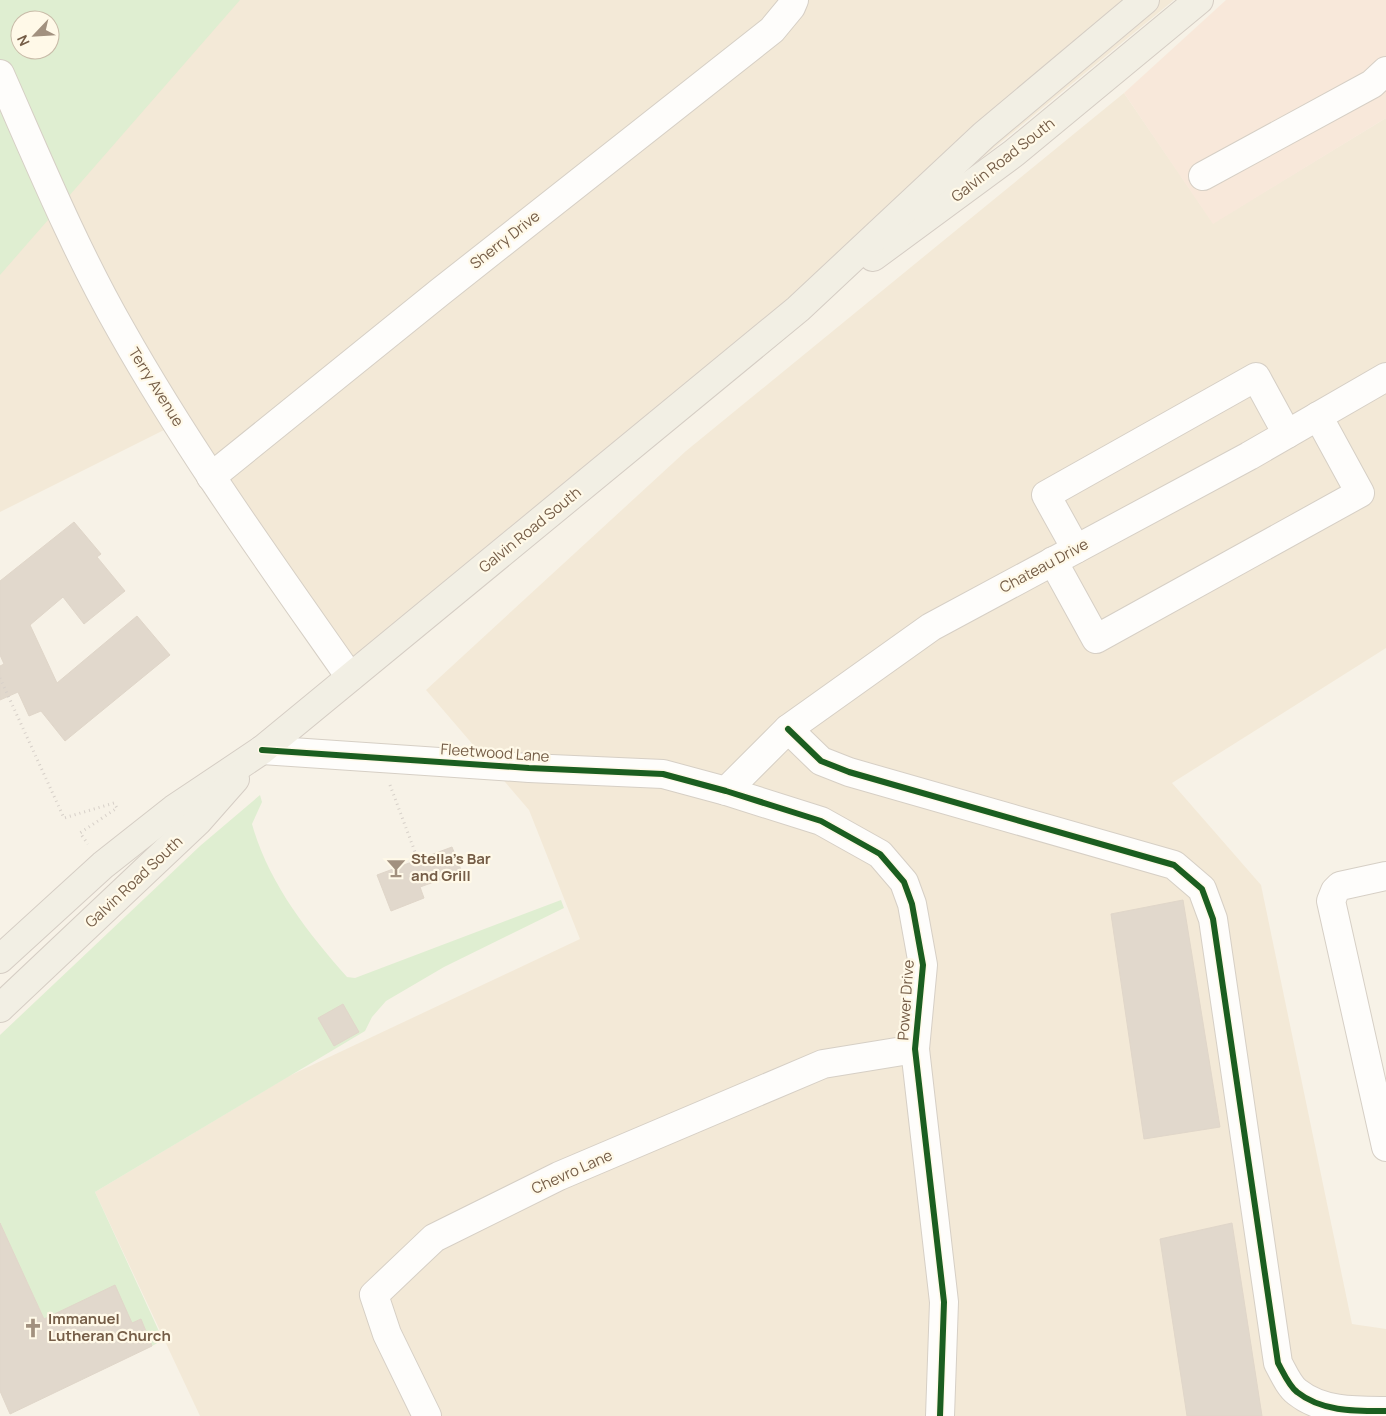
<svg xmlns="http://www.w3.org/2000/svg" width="1386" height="1416" font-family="Manrope,sans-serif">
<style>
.residential{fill:#f3e9d7;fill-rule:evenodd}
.commercial{fill:#f8e8da}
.green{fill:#dfeed1;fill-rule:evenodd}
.building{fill:#e1d8cc;stroke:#e0d6c9}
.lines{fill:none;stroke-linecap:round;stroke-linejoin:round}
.minor-casing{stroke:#d6cfc5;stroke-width:30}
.major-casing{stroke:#d5cdc4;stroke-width:30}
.path{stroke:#d7d0c9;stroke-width:3;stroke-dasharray:1 4;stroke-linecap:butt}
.minor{stroke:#fefdfb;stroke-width:28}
.major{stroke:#f2efe4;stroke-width:28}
.cycleway-casing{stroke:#fff9e8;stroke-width:9}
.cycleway{stroke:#1b5e20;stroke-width:6}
.labels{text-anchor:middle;stroke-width:4.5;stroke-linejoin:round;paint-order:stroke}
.street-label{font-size:15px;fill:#755d47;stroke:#fff9e8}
.poi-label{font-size:15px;font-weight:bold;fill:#755d47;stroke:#fff9e8;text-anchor:start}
</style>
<rect width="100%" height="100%" fill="#f7f2e7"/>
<g class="residential">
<path d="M0,0H1174L350,677L178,423L0,512ZM20,20H50V50H20Z"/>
<polygon points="1124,93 1213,223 1386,118 1386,648 1172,783 1261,885 1352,1324 1386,1329 1386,1416 200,1416 95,1192 289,1076 580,939 529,810 426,690 686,451"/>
</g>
<polygon class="commercial" points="1226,0 1386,0 1386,118 1213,224 1124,93"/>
<g class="green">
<path d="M0,0H240L0,275ZM20,20H50V50H20Z"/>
<path d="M260,795L262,802L252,824C268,882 307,932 347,977L355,978L561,900L564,908L444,967L386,1001L372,1017L365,1031L95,1192L163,1340L152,1346L141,1319L132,1323L115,1286L44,1319L0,1223V1035L200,846Z"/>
</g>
<g class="building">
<polygon points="74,522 101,554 97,557 125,591 84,624 63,597 30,625 57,683 137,616 170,655 65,741 41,711 29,716 18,692 0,700 0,666 4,664 0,655 0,581"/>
<polygon points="452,847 462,872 420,887 424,898 391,911 377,875"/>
<polygon points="1183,900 1220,1127 1144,1139 1111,914"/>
<polygon points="343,1004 359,1032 334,1046 318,1018"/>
<polygon points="0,1223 44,1319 115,1285 132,1323 141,1319 152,1346 10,1414 0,1391"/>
<polygon points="1232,1223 1262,1416 1187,1416 1160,1239"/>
</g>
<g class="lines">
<defs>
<g id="minor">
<path d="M0,74C38,160 74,248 121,330C189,451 271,564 350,677"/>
<polyline points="1203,176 1372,84 1386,71"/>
<polyline points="211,477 440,292 772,30 791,7 794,0"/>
<polyline points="1076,549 1046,495 1256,377 1287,434"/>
<polyline points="1053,561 1096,639 1360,493 1318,416"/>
<path d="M788,729L821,761L849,772L1174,865L1202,889L1213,919L1278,1363C1283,1372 1289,1386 1297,1392C1322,1412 1356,1411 1386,1411"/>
<polyline points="262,750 529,768 663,774 726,791 821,821 880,854 904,882 912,904 923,965 915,1049 944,1302 940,1416"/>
<polyline points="726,791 788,729 931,627 1249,456 1386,377"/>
<polyline points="1386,876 1340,886 1335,891 1331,901 1386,1147"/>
<polyline points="427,1416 387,1334 374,1295 434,1238 559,1176 823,1064 915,1049"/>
</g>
<g id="major">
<polyline points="873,257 1014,153 1199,0"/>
<polyline points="0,959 103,865 174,809 262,750 798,309 984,135 1145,0"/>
<polyline points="0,1008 198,821 235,779"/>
</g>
</defs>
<use href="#minor" class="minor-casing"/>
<use href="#major" class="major-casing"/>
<g class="path">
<polyline points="0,678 64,818 114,803 117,808 80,833 88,844"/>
<polyline points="390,785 418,860"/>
</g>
<use href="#minor" class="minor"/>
<use href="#major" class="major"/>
<defs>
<g id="cycleway">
<path d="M788,729L821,761L849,772L1174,865L1202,889L1213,919L1278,1363C1283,1372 1289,1386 1297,1392C1322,1412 1356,1411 1386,1411"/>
<polyline points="262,750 529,768 663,774 726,791 821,821 880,854 904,882 912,904 923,965 915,1049 944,1302 940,1416"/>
</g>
</defs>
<use href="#cycleway" class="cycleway-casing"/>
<use href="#cycleway" class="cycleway"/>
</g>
<defs>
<symbol id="bar-bare" viewBox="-9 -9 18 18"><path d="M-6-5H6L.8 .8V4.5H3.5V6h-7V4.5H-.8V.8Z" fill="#a2917f" stroke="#fff9e8" stroke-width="2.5" paint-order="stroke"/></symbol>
<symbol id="church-bare" viewBox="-9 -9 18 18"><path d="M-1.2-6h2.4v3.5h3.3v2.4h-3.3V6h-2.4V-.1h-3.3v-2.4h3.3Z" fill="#a2917f" stroke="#fff9e8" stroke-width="2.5" paint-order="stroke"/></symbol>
</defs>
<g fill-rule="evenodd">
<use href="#bar-bare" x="382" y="854" width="28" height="28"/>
<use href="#church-bare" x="19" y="1314" width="28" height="28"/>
</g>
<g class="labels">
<g class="street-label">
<text transform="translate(1003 160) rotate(-38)" y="5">Galvin Road South</text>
<text transform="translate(505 240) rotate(-38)" y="5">Sherry Drive</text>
<text transform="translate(156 387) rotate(58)" y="5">Terry Avenue</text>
<text transform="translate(530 530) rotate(-39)" y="5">Galvin Road South</text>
<text transform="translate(1044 566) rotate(-28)" y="5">Chateau Drive</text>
<text transform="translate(495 753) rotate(4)" y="5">Fleetwood Lane</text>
<text transform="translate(134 882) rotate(-43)" y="5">Galvin Road South</text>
<text transform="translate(906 1000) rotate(-86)" y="5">Power Drive</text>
<text transform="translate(572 1172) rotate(-24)" y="5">Chevro Lane</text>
</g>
<g class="poi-label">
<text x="411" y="864">Stella's Bar<tspan x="411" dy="17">and Grill</tspan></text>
<text x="48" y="1324">Immanuel<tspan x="48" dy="17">Lutheran Church</tspan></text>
</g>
</g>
<g transform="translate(35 35) rotate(245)"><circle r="24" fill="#fff9e8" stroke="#c8bba8"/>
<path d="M0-4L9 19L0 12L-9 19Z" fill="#a2917f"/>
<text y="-8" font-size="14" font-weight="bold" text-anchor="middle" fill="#755d47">N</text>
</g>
</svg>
